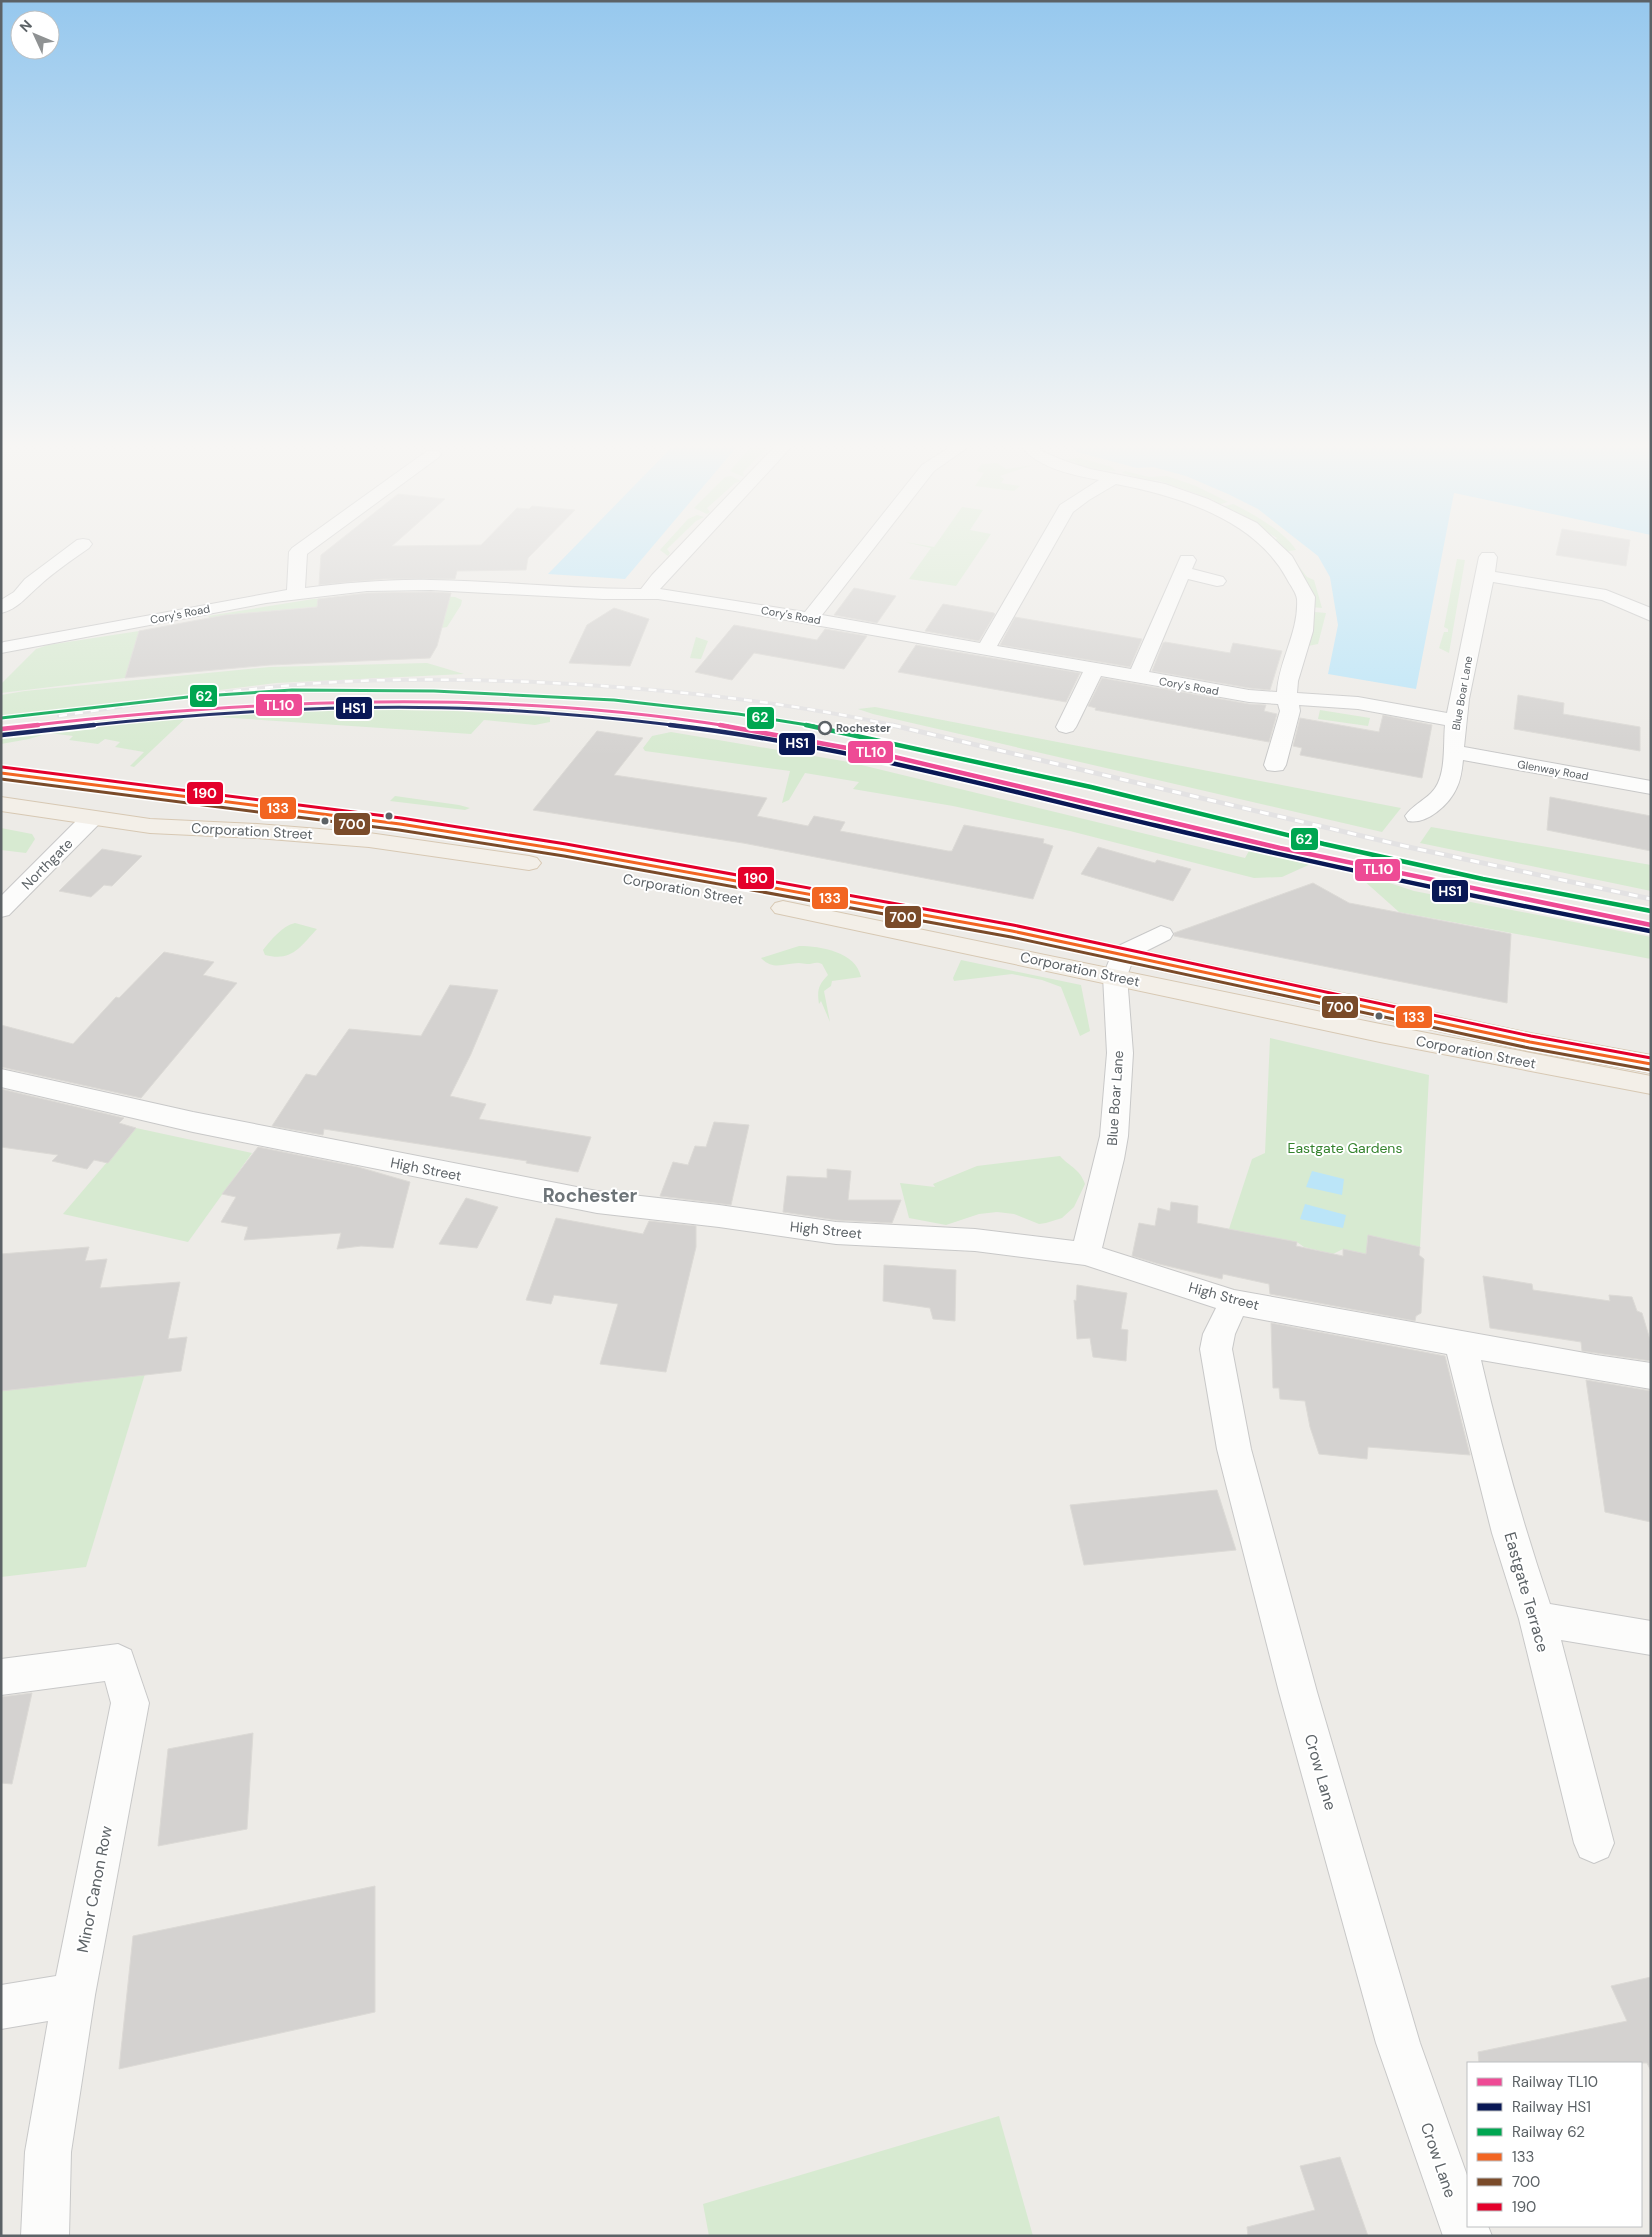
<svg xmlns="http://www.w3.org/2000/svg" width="1652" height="2237" font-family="'DM Sans',sans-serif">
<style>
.green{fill:#d7ead1}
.water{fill:#bbe5f8}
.building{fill:#d4d2d0;stroke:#dcdad6}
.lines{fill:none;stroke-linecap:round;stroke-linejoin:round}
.minor-casing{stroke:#c8c8c8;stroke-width:2}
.major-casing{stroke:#d7c8b3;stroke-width:2}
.minor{fill:#fcfcfb;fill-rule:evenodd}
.major{fill:#f3efe8;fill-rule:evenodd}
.rail-far1-casing{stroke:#e3e2e3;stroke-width:4}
.rail-casing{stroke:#e3e2e3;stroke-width:5}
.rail-far1{stroke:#fff;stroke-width:2.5;stroke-dasharray:8;stroke-linecap:butt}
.rail{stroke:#fff;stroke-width:3;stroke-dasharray:9;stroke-linecap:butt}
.bus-1-casing{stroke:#fff;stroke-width:6}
.bus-2-casing{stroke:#fff;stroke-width:6}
.bus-3-casing{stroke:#fff;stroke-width:6}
.bus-1{stroke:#f26522;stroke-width:3}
.bus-2{stroke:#7a4b2a;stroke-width:3}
.bus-3{stroke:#e4002b;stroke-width:3}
.rail-1-far1-casing{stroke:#fff;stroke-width:5.5}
.rail-1-casing{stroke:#fff;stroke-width:8}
.rail-2-far1-casing{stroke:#fff;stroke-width:5.5}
.rail-2-casing{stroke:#fff;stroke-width:8}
.rail-3-far1-casing{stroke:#fff;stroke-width:5.5}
.rail-3-casing{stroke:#fff;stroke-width:8}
.rail-1-far1{stroke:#ee4b95;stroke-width:3}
.rail-1{stroke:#ee4b95;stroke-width:4.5}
.rail-2-far1{stroke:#091855;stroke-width:3}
.rail-2{stroke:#091855;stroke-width:4.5}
.rail-3-far1{stroke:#00a651;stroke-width:3}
.rail-3{stroke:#00a651;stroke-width:4.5}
.stop-dot{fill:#fff;stroke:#5c6266;stroke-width:2.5}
.bus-dot{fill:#5c6266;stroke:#fff;stroke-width:2}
.labels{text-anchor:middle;stroke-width:4;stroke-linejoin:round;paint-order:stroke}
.far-street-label{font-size:11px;fill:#5c6266;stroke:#fff}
.far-stop-label{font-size:11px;font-weight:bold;fill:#5c6266;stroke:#fff;text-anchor:start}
.street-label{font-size:14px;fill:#5c6266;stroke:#fff}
.park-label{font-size:14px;fill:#35832e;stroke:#fff}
.near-street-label{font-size:16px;fill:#5c6266;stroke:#fff}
.district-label{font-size:19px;font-weight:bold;fill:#6d7478;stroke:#fff}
.line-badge{stroke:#fff;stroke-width:2}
.badge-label{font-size:14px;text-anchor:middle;font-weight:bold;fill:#fff}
</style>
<rect width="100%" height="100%" fill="#edebe7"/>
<g class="green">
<polygon points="754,443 775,445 767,448 743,472 744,477 730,471"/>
<polygon points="1080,458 1112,467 1116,471 1078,468 1075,462 1065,459"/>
<polygon points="997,463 1006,469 1033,465 1000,476 1004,479 1001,483 1020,486 1014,491 975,486 984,473 976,471 982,464"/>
<polygon points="1125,471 1149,477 1167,476 1196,486 1228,502 1218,505 1213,503 1214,500 1157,480 1149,481 1122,473"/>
<polygon points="731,476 741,481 735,483 707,508 710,512 707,514 694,508 725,477"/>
<path d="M1233,504C1252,513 1285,532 1296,550L1283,552L1273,543L1277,538L1233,511L1222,507Z"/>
<polygon points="962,507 983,510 970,530 991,534 956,586 909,579 931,548 905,542 934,547"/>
<polygon points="697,515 704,517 696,521 667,549 670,553 668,556 660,550 688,519"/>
<path d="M1291,556L1307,577L1314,580L1322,608L1311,607C1311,582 1304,576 1289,557Z"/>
<polygon points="1457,559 1465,560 1449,653 1439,648 1444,632 1448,632 1448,629 1444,627"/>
<polygon points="392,594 455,597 462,600 461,605 447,627 441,628 447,607 312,607 210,618 208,616 313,599"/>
<polygon points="1315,612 1326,613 1318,644 1308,646"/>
<polygon points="139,631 125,678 1,693 1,684 36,649 48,645"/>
<polygon points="696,637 708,641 701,659 690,658"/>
<polygon points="427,663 464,674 276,683 1,717 1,695 25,691 270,667"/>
<path d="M401,704L399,710L455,711L550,717V722L535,725L484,720L471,734L189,715L134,767L130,766L144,752L115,747L120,742L105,739L98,744L69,740L73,736L49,733L29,739L1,744V731C134,713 267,704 401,704Z"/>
<polygon points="875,707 1401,808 1382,832 873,714 858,709"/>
<polygon points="1320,710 1370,718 1368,726 1318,719"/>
<polygon points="671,732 849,762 1245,858 1249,851 1315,862 1282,877 1254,878 1070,831 953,806 853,789 859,782 805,773 789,800 782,803 790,771 645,751 643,748 652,736"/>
<polygon points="395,796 459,805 470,808 465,810 390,801"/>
<polygon points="1431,827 1651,865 1651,891 1420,843"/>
<polygon points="1,828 32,834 35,839 26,853 1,850"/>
<polygon points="1353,871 1414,891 1651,937 1651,959 1399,912"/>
<path d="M295,923L317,929C300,947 292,962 265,955L263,950C271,940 282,926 295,923Z"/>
<path d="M799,946C821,946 856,952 861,977L832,981L831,986L824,991L830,1022L821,1001L819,1004C817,991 818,985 828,975L822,964C816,961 813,964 807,964C804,964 802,963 799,963C784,963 774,971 761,958Z"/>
<polygon points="961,960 1081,985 1090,1031 1080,1036 1061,987 1042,980 1012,974 954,981 953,978"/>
<polygon points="1270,1038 1429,1075 1420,1247 1368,1235 1366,1254 1343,1249 1333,1254 1304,1247 1297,1242 1229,1229 1252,1159 1265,1153"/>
<polygon points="136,1128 252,1153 188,1242 63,1214"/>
<path d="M1060,1156C1070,1167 1080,1169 1085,1184L1074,1207L1062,1218L1046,1223L1039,1224L1014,1214L997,1212L979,1214L946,1225L909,1218L900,1183L935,1187L933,1184L977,1166Z"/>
<polygon points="145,1374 86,1567 1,1577 1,1391"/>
<polygon points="999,2116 1033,2236 709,2236 703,2204"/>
</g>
<g class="water">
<polygon points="676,443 740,443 625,579 548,574"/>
<polygon points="1068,443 1651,443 1651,535 1454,493 1416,689 1328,674 1338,625 1330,577 1318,556 1258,509 1228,494 1186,476 1153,467 1137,468 1077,452"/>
<polygon points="1312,1171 1344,1179 1342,1195 1306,1187"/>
<polygon points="1305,1204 1346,1215 1343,1228 1300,1219"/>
</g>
<g class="building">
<polygon points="398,494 445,499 392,546 481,545 517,508 529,509 532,506 575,510 528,558 526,570 457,571 455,579 384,579 319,585 321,555"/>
<polygon points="1562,529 1630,540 1626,566 1556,555"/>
<polygon points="854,588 896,596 877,623 834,615"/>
<polygon points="431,592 451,593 437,646 430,658 270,665 125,678 139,631 225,615 317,607 318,599 367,593"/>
<polygon points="943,604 994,613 995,614 979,641 925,631"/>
<polygon points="614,608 649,619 630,666 569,663 587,625"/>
<polygon points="1015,617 1142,639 1130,667 1000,645"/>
<polygon points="734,625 817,640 825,629 867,636 844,669 754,653 732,680 695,672"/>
<polygon points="1165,642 1230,653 1233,643 1282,651 1270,690 1249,688 1152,671 1163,643"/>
<polygon points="916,645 1080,673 1066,702 898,672"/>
<polygon points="1102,678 1249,704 1266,705 1264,711 1277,714 1269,742 1095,710 1096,708 1088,706"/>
<polygon points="1518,695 1564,703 1563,714 1640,727 1640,751 1514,729"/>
<polygon points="1383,715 1432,725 1422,778 1300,755 1302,748 1293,746 1300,718 1379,732"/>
<polygon points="597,731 643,738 614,775 767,798 757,816 808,826 814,816 845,822 840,831 948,851 952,851 964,825 1044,839 1043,843 1053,846 1033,899 743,843 533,810"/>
<polygon points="1550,797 1651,816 1651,851 1547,830"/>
<polygon points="1098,847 1155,863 1157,860 1191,869 1173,901 1081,874"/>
<polygon points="102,849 142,856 112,886 104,885 91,897 59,891"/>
<polygon points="1313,883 1349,903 1511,934 1507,1003 1174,936 1174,933"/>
<polygon points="164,952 214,962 203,975 237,983 141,1098 1,1067 1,1025 73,1044 116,997 119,998"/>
<polygon points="450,985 498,990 471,1054 450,1096 486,1104 479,1119 591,1137 578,1172 526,1163 527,1161 324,1129 323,1135 272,1126 306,1074 316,1076 349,1029 421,1036"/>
<polygon points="1,1089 124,1118 119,1123 136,1128 108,1163 94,1160 87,1169 52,1161 58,1155 1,1147"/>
<polygon points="714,1122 749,1125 731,1205 660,1196 673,1162 688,1165 695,1146 706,1147"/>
<polygon points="258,1147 358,1167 410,1182 393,1248 361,1246 337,1249 341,1233 244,1240 248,1227 221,1222 236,1197 222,1194"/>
<polygon points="827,1169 851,1171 848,1200 901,1200 892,1223 836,1220 783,1212 787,1176 827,1178"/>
<polygon points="466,1198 498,1207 477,1248 439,1244"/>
<polygon points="1171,1202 1198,1206 1197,1223 1297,1242 1296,1246 1343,1256 1343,1249 1366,1254 1368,1235 1420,1247 1419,1255 1424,1259 1421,1313 1416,1316 1415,1321 1270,1294 1269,1284 1223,1274 1222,1279 1159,1264 1132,1256 1139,1223 1155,1226 1158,1208 1170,1211"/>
<polygon points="556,1218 643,1234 649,1221 696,1226 696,1247 666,1372 600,1364 618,1304 554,1295 551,1304 526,1300"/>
<polygon points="89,1247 85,1261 107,1259 100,1288 180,1282 168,1339 187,1337 181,1371 1,1391 1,1254"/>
<polygon points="884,1265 956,1270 955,1321 933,1319 930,1308 883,1301"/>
<polygon points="1483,1276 1532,1284 1533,1290 1610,1301 1609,1295 1632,1297 1637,1311 1642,1313 1651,1343 1651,1361 1582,1351 1581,1342 1490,1328"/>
<polygon points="1077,1285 1127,1293 1121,1329 1128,1330 1126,1361 1093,1357 1090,1338 1077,1339 1074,1300 1076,1301"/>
<polygon points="1271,1323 1445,1356 1470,1455 1368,1447 1367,1459 1319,1454 1310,1427 1305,1401 1280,1399 1279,1388 1273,1388"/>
<polygon points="1586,1380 1651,1391 1651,1522 1605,1512"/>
<polygon points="1217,1490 1236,1550 1084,1565 1070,1505"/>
<polygon points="32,1693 12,1784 1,1783 1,1697"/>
<polygon points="253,1733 247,1829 158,1846 168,1749"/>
<polygon points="375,1886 375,2012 119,2069 133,1936"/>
<polygon points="1651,1977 1651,2071 1647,2063 1479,2063 1478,2052 1627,2021 1611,1986"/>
<polygon points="1340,2157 1368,2236 1248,2236 1247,2227 1315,2210 1300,2166"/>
</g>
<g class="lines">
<defs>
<g id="minor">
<path d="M778,443H795L660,589L805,612L922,465L956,443H974L934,471L822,615L980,643L1060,505L1099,480C1071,475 1035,467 1018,443H1034L1041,451L1065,461L1090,469L1165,484L1208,499L1257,523L1292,556L1315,597L1313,631L1298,681L1297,693L1358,697L1447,713L1479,557L1482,553H1494L1497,557L1495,572L1606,590L1651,608V621L1602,600L1493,582L1469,699L1464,747L1651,781V794L1463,760C1462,769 1461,779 1457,787C1450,804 1427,825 1408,821L1405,816C1412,806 1423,801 1431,793C1447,778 1443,745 1445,725L1358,709L1299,705L1300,711L1286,765L1283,770L1275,771L1267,770L1264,765L1280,711L1278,704L1249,702L1101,676L1076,727L1073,731L1066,733L1059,731L1056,727L1083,672L735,611L658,599H603L431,590L367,591L266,603L1,653V643L4,642L287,590L289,552L292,548L427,451H439L441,454L439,457L307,554L305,588C347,583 389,579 431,580C501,581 571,589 641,589L652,575ZM1116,484C1178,496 1255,519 1287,579C1290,585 1296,592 1297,599C1299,632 1279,660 1277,692L1249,690L1149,672L1188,579L1217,586L1223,585L1226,581L1223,577L1192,569L1196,560L1193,556H1181L1131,669L997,646L1073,512L1089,500Z"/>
<path d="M83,539L89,540L92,544L89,548C72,560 54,572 39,586C26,597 18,609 1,613V600L14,592L25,579L77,540Z"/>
<polygon points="92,811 100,813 103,818 100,823 9,915 1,917 1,896 84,813"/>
<path d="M1161,926L1170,929L1173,934L1170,939L1134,957L1127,976L1133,1053L1128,1136L1124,1159L1102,1248L1234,1290L1596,1355L1651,1363V1389L1481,1360C1500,1443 1523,1524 1550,1604L1651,1621V1655L1561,1640L1614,1843L1608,1857L1594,1863L1580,1857L1574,1843L1519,1619L1492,1533L1447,1354L1243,1316L1235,1334L1232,1349L1251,1449L1317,1692L1420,2043L1468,2178V2226H1488L1492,2236H1443L1376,2043L1279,1692L1217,1449L1200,1349L1203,1334L1216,1308L1085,1265L975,1251L836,1244L719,1227L597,1213L193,1132L1,1087V1069L193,1112L597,1191L719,1205L836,1222L975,1229L1074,1241L1100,1136L1107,1053L1103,976L1114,948Z"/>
<polygon points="118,1644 131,1650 149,1703 95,1995 71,2152 69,2236 21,2236 25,2152 48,2021 1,2029 1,1985 56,1976 111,1703 105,1681 1,1695 1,1659"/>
</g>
<g id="major">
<polygon points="1,767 400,817 565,843 1012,923 1530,1033 1651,1055 1651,1073 1530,1051 1012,939 565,857 400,831 1,779"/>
<polygon points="1,797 150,819 257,824 369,833 529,856 537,858 541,863 537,868 529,870 369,847 257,838 150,833 1,811"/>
<polygon points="783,901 1380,1024 1651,1076 1651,1094 1380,1042 775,913 771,908 775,903"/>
</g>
</defs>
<use href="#minor" class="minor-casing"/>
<use href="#major" class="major-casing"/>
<use href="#minor" class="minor"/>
<use href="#major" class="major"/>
<defs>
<path id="rail-far1" d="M59,716C146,703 232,689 320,683C397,678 475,679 553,683C669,689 783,701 897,726"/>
<polyline id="rail" points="892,725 1413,848 1651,899"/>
</defs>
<use href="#rail-far1" class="rail-far1-casing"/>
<use href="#rail" class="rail-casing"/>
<use href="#rail-far1" class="rail-far1"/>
<use href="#rail" class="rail"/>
<defs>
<polyline id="bus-1" points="1,773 400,824 565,850 1012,931 1530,1042 1651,1064"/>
<polyline id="bus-2" points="1,779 399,830 564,856 1011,937 1529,1048 1650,1070"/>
<polyline id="bus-3" points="2,767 401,818 566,844 1013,925 1531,1036 1651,1058"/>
</defs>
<use href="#bus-1" class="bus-1-casing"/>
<use href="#bus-2" class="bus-2-casing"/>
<use href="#bus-3" class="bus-3-casing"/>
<use href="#bus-1" class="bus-1"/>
<use href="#bus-2" class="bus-2"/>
<use href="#bus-3" class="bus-3"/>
<defs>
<path id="rail-1-far1" d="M27,726C259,699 496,689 728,726"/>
<g id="rail-1">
<polyline points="720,725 886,755 1280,848 1651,925"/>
<polyline points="1,729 38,725"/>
</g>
<path id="rail-2-far1" d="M82,726C214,712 348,703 482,709C548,712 615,718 681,726"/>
<g id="rail-2">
<path d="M670,725C836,744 996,788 1158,826C1321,865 1485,899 1650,931"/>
<polyline points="2,735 94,725"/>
</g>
<polyline id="rail-3-far1" points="1,718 188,697 292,690 434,691 614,700 738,714 814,726"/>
<polyline id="rail-3" points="806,725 1091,787 1324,844 1483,879 1651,911"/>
</defs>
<use href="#rail-1-far1" class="rail-1-far1-casing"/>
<use href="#rail-1" class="rail-1-casing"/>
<use href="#rail-2-far1" class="rail-2-far1-casing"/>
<use href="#rail-2" class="rail-2-casing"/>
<use href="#rail-3-far1" class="rail-3-far1-casing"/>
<use href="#rail-3" class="rail-3-casing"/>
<use href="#rail-1-far1" class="rail-1-far1"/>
<use href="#rail-1" class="rail-1"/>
<use href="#rail-2-far1" class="rail-2-far1"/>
<use href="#rail-2" class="rail-2"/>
<use href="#rail-3-far1" class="rail-3-far1"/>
<use href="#rail-3" class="rail-3"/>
</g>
<linearGradient id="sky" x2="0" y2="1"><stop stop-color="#96c8ee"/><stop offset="0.59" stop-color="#f7f6f4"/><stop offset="1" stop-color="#f7f6f4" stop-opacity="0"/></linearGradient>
<rect width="1652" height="756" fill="url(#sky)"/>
<circle class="stop-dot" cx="825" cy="728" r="6"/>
<g class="bus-dot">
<circle cx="389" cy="816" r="4.5"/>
<circle cx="325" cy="821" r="4.5"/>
<circle cx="1379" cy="1016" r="4.5"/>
</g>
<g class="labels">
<g class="far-street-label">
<text transform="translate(180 614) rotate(-11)" y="4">Cory's Road</text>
<text transform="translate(791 615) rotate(10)" y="4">Cory's Road</text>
<text transform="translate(1189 686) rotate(10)" y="4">Cory's Road</text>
<text transform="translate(1462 693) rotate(-80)" y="4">Blue Boar Lane</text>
<text transform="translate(1553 770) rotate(10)" y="4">Glenway Road</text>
</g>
<g class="far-stop-label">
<text x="836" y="732">Rochester</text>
</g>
<g class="street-label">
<text transform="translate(252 831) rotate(3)" y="5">Corporation Street</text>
<text transform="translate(47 864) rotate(-45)" y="5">Northgate</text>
<text transform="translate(683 889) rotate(10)" y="5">Corporation Street</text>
<text transform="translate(1080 969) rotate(12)" y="5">Corporation Street</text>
<text transform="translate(1476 1052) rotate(11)" y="5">Corporation Street</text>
<text transform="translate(1115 1098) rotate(-86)" y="5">Blue Boar Lane</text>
<text transform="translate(426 1169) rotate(11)" y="5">High Street</text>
<text transform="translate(826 1230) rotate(6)" y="5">High Street</text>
<text transform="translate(1224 1296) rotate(15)" y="5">High Street</text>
</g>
<g class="park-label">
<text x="1345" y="1153">Eastgate Gardens</text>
</g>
<g class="near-street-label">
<text transform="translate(1527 1592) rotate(74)" y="6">Eastgate Terrace</text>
<text transform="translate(1321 1772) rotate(74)" y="6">Crow Lane</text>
<text transform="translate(94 1889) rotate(-79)" y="6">Minor Canon Row</text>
<text transform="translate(1439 2160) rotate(71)" y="6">Crow Lane</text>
</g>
<g class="district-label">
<text x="590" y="1202">Rochester</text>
</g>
</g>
<g class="line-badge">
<rect x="189" y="684" width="29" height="24" rx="5" fill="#00a651"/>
<rect x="255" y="693" width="48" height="24" rx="5" fill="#ee4b95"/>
<rect x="335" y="696" width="38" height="24" rx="5" fill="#091855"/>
<rect x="746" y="706" width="29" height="24" rx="5" fill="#00a651"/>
<rect x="778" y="732" width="38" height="24" rx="5" fill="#091855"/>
<rect x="847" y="740" width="47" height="24" rx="5" fill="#ee4b95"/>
<rect x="186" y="781" width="38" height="24" rx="5" fill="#e4002b"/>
<rect x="259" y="796" width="38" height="24" rx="5" fill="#f26522"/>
<rect x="333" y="812" width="38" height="24" rx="5" fill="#7a4b2a"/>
<rect x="1290" y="827" width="29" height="24" rx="5" fill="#00a651"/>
<rect x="1354" y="858" width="47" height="24" rx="5" fill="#ee4b95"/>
<rect x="737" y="866" width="38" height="24" rx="5" fill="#e4002b"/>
<rect x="1431" y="879" width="38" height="24" rx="5" fill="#091855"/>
<rect x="811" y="886" width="38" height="24" rx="5" fill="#f26522"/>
<rect x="884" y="905" width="38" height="24" rx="5" fill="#7a4b2a"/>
<rect x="1321" y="995" width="38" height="24" rx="5" fill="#7a4b2a"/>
<rect x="1395" y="1005" width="38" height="24" rx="5" fill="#f26522"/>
</g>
<g class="badge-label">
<text x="204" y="701">62</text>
<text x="279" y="710">TL10</text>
<text x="354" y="713">HS1</text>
<text x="760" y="722">62</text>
<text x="797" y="748">HS1</text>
<text x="871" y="757">TL10</text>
<text x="205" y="798">190</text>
<text x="278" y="813">133</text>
<text x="352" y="829">700</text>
<text x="1304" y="844">62</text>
<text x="1378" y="874">TL10</text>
<text x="756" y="883">190</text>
<text x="1450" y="896">HS1</text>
<text x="830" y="903">133</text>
<text x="903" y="922">700</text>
<text x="1340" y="1012">700</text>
<text x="1414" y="1022">133</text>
</g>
<rect width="1652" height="2237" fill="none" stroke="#5c6266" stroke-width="5"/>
<rect x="1467" y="2062" width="175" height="165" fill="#ffffff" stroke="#bec0c2"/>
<rect x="1477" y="2078" width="25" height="8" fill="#ee4b95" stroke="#bec0c2"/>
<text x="1512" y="2087" font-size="15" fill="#5c6266">Railway TL10</text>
<rect x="1477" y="2103" width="25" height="8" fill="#091855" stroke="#bec0c2"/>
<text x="1512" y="2112" font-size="15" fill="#5c6266">Railway HS1</text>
<rect x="1477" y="2128" width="25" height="8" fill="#00a651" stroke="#bec0c2"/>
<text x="1512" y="2137" font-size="15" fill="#5c6266">Railway 62</text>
<rect x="1477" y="2153" width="25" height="8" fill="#f26522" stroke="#bec0c2"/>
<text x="1512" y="2162" font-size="15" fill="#5c6266">133</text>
<rect x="1477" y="2178" width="25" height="8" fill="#7a4b2a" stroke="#bec0c2"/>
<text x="1512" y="2187" font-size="15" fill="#5c6266">700</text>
<rect x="1477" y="2203" width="25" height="8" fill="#e4002b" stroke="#bec0c2"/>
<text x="1512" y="2212" font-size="15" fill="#5c6266">190</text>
<g transform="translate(35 35) rotate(314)"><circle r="24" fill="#ffffff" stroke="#bec0c2"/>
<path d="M0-4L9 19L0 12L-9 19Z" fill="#8f9293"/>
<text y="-8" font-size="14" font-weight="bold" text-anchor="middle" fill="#5c6266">N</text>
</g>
</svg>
